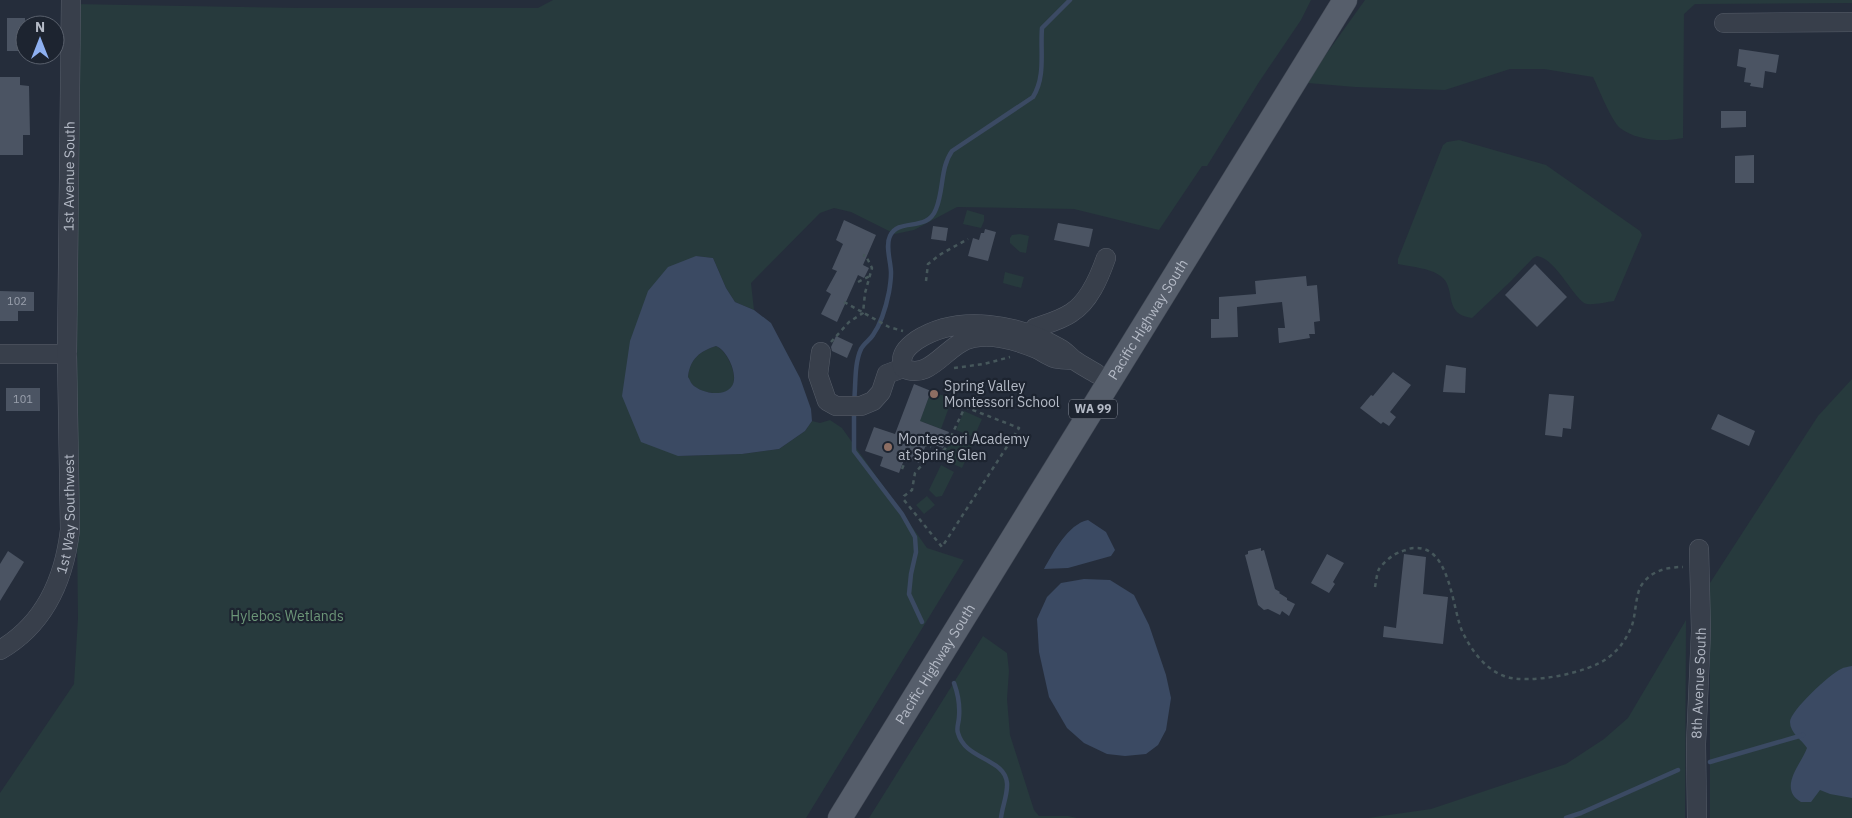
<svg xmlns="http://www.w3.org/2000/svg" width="1852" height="818" font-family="'IBM Plex Sans',sans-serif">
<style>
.green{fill:#273a3d}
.water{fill:#3b4a63;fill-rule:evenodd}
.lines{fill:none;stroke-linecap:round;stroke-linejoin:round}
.stream{stroke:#3b4a63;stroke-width:4.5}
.building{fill:#4b5463}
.minor-casing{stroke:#565d69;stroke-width:20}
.major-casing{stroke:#414854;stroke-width:25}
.path{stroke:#46575b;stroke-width:2.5;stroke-dasharray:4 4;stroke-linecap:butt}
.minor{stroke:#383f4b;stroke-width:19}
.major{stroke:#565e6b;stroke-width:24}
.education-dot{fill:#8d6e63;stroke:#1d2430;stroke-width:2}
.labels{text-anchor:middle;stroke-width:4.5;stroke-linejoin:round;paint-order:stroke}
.number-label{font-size:11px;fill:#9aa0ad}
.shield{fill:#1d2430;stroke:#878d99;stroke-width:1}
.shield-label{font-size:12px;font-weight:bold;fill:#b4bac6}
.street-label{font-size:14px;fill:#b4bac6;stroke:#1d2430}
.poi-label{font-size:14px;fill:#b4bac6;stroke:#1d2430;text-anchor:start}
.park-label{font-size:14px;fill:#6c9678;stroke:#1d2430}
</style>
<rect width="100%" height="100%" fill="#252d3b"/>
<g class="green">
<polygon points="553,0 1311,0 1301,20 1259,82 1207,166 1202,166 1159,230 1074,209 957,207 914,230 895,234 851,212 834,208 820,213 751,283 754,310 735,302 726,288 713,258 696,256 678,456 742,454 779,449 805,431 812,421 820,423 830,420 842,428 927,548 964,560 806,818 0,818 0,793 74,684 78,618 71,4 300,8 538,8"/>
<path d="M1365,0H1852V3L1695,4L1684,14L1683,138C1664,142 1637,141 1620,128C1611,120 1599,89 1593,77L1544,69H1510L1445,90L1355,87L1308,83L1309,78Z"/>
<path d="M1459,140L1546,165L1640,231L1642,235L1614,301C1606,302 1595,305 1587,304C1575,302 1557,259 1537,256L1533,258L1511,281L1472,318C1443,314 1456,291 1443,278C1433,268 1411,267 1398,264V259L1443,145L1447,142Z"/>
<polygon points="967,210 984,215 984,221 981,228 963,224"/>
<polygon points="1020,234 1029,236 1026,253 1020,252 1010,243 1010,238 1012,235"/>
<polygon points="1005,272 1024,277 1021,288 1003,283"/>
<path d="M716,346C727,351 739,375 732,387C724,398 700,393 692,384C690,382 690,380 688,377C690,359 700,351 716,346Z"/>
<polygon points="1852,379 1852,818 1710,818 1710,583 1818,416"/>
<polygon points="931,391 952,399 941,429 923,422 919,423"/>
<polygon points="964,411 982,419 974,437 956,430"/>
<polygon points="952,437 972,446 962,468 942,459"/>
<polygon points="941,465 954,472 942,496 936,497 929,490"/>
<polygon points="927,496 935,505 924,514 916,505"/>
<polygon points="1686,620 1685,818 1368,818 1431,809 1566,764 1604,739 1628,718"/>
<polygon points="983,636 1007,653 1009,671 1007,699 1010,735 1034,810 1039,816 1068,816 1077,818 869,818"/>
</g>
<g class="water">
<path d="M696,256L713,258L726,288L735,302L754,310L771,323L800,378L811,409L812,421L805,431L779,449L742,454L678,456L641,442L622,396L630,341L648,291L668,267ZM716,346C727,350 739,375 732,386C724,398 700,393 692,384C690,382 690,379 688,377C690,359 700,351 716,346Z"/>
<path d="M1088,520L1106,532L1115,550L1111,556L1068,568L1044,569C1053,553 1068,524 1088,520Z"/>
<polygon points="1084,579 1110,580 1134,595 1149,625 1166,675 1171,698 1166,730 1158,745 1146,754 1125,756 1107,754 1084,743 1067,728 1049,697 1039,652 1037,619 1047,597 1061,583"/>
<path d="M1852,666V798L1830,794L1820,790L1811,802H1801C1777,788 1802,763 1807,748C1802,740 1790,733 1790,722C1790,711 1830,674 1841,669C1844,667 1848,667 1852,666Z"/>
</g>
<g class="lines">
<g class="stream">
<path d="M854,402C856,385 854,364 861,349C864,343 870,340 873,335C882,322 886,307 889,292C890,286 891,279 891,273C891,262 885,246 890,236C899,217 927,233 936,209C944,190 940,168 952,151L1033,97C1046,76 1040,51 1042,28L1070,0"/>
<polyline points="854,412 854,451 902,514 915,537 916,552 911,574 909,594 922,622"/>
<path d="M954,683C958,694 960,706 959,717C959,722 956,728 958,733C965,760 1005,758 1007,783C1008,794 1002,807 1001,818"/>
<polyline points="1710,762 1803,735"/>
<polyline points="1566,818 1581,813 1678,770"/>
</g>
</g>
<g class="building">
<rect x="7" y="18" width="18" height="33"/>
<polygon points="1739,49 1779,55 1776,73 1765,71 1763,88 1750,86 1751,83 1744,82 1746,68 1737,66"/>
<polygon points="0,77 20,77 20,85 29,86 30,135 23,135 23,155 0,155"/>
<polygon points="1721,111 1746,111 1746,127 1721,128"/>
<polygon points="1754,155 1754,183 1735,183 1735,156"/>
<polygon points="844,220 876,235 863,265 869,268 864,278 858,275 837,322 821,314 831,294 826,291 837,271 832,269 843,244 836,240"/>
<polygon points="1058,223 1093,229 1089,247 1054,240"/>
<polygon points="933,226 948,228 946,241 931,239"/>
<polygon points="985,229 996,232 988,261 968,256 973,238 979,240 981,233 984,233"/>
<polygon points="1535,264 1567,297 1537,327 1505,295"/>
<polygon points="1306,276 1307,286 1317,285 1320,321 1314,322 1315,334 1309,334 1310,338 1279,343 1278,328 1285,328 1282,302 1237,307 1238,337 1211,338 1211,319 1219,319 1219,297 1256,294 1255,281"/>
<polygon points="0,291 34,292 34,311 18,311 18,321 0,321"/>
<polygon points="836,336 853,344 847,358 832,351 831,347"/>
<polygon points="1446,365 1466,368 1465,393 1443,392"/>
<polygon points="1393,372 1411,385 1390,412 1396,417 1389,426 1383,422 1381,424 1360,408 1371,395 1373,396"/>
<polygon points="914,384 931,391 920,421 949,432 943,448 927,442 919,463 905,457 899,473 880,466 883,457 865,451 874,427 895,434"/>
<rect x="6" y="388" width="34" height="23"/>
<polygon points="1549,394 1574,396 1571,429 1563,428 1562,437 1545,435"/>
<polygon points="1718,414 1755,431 1749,446 1711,429"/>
<polygon points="1261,548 1261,551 1264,550 1275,589 1280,592 1279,593 1287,598 1287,600 1295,604 1289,616 1282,611 1280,615 1268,609 1264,610 1258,605 1245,555 1248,554 1248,551"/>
<polygon points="8,551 24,562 0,601 0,564"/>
<polygon points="1327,554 1344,563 1333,582 1335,584 1329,593 1311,583"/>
<polygon points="1404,554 1426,557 1423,594 1448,597 1443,644 1383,637 1384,626 1396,628"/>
</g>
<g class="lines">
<defs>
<g id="minor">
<polyline points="1724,23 1852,22"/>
<path d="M1036,337L1035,328C1046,324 1061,320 1071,313C1089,302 1099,278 1106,258"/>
<polyline points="821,352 818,375 827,401 836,406 861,406 873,401 881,392 887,374 903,368"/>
<polyline points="0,354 67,354"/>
<path d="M1074,360C1068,359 1060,360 1054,358C1048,356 1043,352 1037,349C1018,341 994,334 973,338C946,343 931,382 903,368C899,355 907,347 917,340C959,313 1018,324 1059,348C1065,351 1069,356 1074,360C1081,365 1089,369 1097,374"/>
<path id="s1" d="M0,650C45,624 64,580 70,530L67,354L71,0"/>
<path id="s2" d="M1697,818L1696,744L1701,631L1699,549"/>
</g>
<g id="major">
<path id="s3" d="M840,818L1345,0"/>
</g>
</defs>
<use href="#minor" class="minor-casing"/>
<use href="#major" class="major-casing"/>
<g class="path">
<polyline points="926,281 928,264 941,254 968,239"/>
<polyline points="858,282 870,276"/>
<polyline points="844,302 889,327 903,331"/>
<polyline points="831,342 849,322 863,313 865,293 872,268 866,256 863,255"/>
<polyline points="954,368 984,364 1010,357"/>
<polygon points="965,407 1019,428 942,547 904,500 904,496 912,490 915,473 928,458 945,449"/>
<polyline points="902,469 914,441 931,447"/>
<path d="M1375,587C1376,582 1377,573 1379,569C1383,563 1393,554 1400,552C1404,551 1409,548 1414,548C1451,545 1452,611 1463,633C1472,651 1485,669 1504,676C1528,685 1590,673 1609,657C1619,649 1625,641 1630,630C1637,617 1634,594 1643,583C1653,570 1668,567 1683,567"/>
</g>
<use href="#minor" class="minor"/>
<use href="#major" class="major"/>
</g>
<g class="education-dot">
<circle cx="934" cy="394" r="5"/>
<circle cx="888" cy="447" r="5"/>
</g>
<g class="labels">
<g class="number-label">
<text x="17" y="305">102</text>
<text x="23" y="403">101</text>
</g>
<rect class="shield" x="1069" y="399.5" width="48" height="19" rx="4"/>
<g class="shield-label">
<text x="1093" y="413">WA 99</text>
</g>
<g class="street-label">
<text dy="5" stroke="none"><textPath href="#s1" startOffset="498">1st Avenue South</textPath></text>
<text dy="5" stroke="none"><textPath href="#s3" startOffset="586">Pacific Highway South</textPath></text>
<text dy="5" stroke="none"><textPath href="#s1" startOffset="160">1st Way Southwest</textPath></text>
<text dy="5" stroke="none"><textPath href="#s3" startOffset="181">Pacific Highway South</textPath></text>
<text dy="5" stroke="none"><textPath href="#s2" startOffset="135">8th Avenue South</textPath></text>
</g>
<g class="poi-label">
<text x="944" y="391">Spring Valley<tspan x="944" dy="16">Montessori School</tspan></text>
<text x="898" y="444">Montessori Academy<tspan x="898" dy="16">at Spring Glen</tspan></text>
</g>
<g class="park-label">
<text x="287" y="621">Hylebos Wetlands</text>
</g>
</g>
<g transform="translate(40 40)"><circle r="24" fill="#1d2430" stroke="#59606c"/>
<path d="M0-4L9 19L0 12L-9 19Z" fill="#8eb0f1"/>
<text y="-8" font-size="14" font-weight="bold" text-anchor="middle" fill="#b4bac6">N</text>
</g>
</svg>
